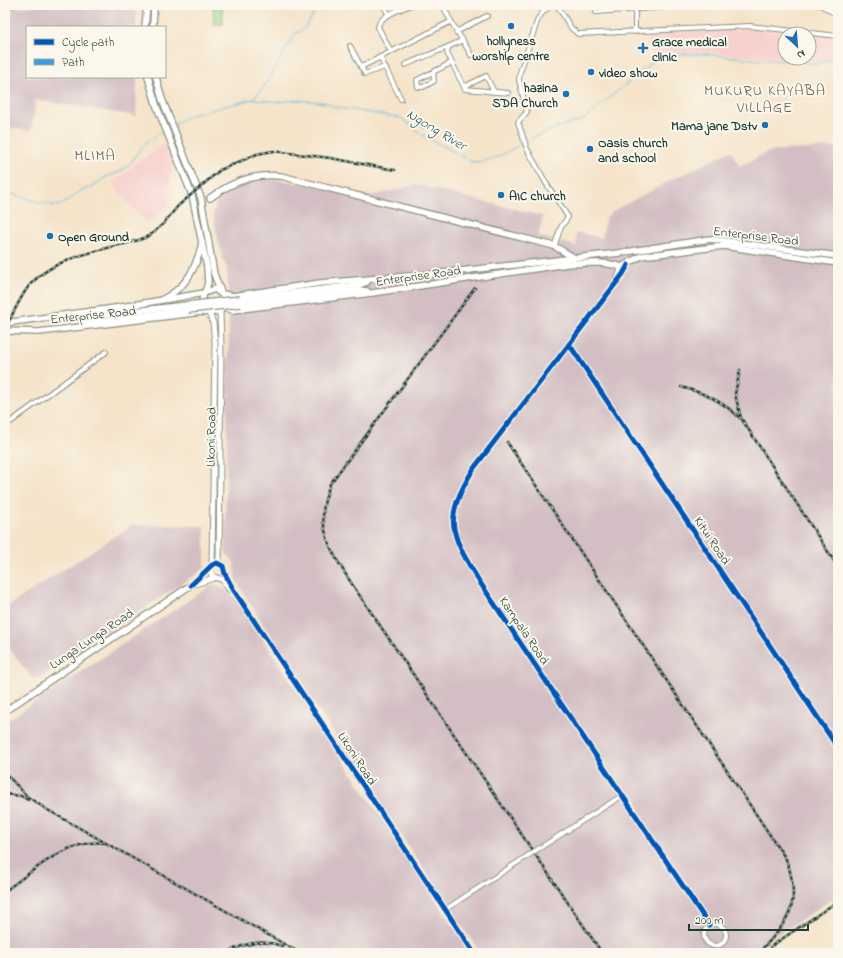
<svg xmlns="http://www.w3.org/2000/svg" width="843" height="958" font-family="'Indie Flower',sans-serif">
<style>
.built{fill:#f7d0cd}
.industrial{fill:#d2bec3}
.green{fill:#a0db8f;stroke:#608c62}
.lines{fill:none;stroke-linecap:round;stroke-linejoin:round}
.stream{stroke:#60bbde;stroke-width:1}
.minor-casing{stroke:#8a907f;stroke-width:6}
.tertiary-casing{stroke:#8a907f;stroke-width:7}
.secondary-casing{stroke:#8a907f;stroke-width:8}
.minor{stroke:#fff;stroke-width:4}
.tertiary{stroke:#fff;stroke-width:5}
.secondary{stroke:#fff;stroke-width:5.5}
.rail-casing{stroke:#1f3d34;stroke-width:2.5}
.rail{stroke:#fbf7ec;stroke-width:1;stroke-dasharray:3;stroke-linecap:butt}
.minor-bridge-casing{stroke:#8a907f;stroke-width:6;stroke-linecap:butt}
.secondary-bridge-casing{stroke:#8a907f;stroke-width:8;stroke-linecap:butt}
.minor-bridge{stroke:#fff;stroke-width:4}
.secondary-bridge{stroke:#fff;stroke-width:5.5}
.quiet{stroke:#3c9ee2;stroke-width:4;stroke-dasharray:8 4;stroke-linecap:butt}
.cycleway-casing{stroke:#fbf7ec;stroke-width:8}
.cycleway{stroke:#0057b8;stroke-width:5}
.poi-dot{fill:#1f6fb2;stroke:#fbf7ec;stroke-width:1.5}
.labels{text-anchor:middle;stroke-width:4;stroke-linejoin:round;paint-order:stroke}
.poi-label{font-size:13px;font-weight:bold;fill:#1f3d34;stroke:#fbf7ec;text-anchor:start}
.street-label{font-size:13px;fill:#1f3d34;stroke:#fbf7ec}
.water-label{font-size:14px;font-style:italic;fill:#2f5c5e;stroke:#fbf7ec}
.quarter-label{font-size:15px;letter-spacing:1px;fill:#675f4d;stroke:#fbf7ec}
</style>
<rect width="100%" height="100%" fill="#fbf7ec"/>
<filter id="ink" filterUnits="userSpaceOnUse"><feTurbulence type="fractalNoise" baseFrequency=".025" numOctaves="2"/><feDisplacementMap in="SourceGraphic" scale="8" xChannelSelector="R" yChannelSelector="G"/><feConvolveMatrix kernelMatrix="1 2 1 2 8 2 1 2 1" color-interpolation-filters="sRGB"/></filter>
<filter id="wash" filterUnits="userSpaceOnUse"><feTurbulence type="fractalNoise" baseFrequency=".012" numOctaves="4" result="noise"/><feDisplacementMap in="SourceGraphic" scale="16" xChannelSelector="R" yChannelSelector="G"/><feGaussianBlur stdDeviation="0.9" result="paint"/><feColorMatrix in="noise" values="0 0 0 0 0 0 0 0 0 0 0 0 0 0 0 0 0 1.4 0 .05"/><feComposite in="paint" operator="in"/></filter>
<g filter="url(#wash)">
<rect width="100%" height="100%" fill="#f5e4ca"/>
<g class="built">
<polygon points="755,29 802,34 785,34 785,58 759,58 700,51 653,57 648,43 648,32"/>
<polygon points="809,35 838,38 838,57 816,62 787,58 809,58"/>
<polygon points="164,144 173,160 168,207 147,224 113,184 138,161"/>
</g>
<g class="industrial">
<polygon points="52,5 135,5 136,27 27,27 27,77 137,77 136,116 36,100 31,131 5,127 5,8"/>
<polygon points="838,147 838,895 750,953 480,953 360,774 274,641 236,581 234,562 225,552 229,317 227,269 222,257 213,215 218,196 240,184 261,180 280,180 371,196 416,185 543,216 538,236 576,246 576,233 580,233 602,238 605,219 613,211 673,179 731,151 739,166 771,151"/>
<polygon points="132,525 205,526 205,568 40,678 32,678 5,643 5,608"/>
<polygon points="212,585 223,588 234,596 471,953 5,953 5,722"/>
</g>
<polygon class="green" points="213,7 222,7 223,24 214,25"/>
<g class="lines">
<g class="stream">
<polyline points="253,99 263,88 296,33 303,30 320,5"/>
<polyline points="174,124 191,115 253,99 279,102 295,100 310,101 327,103 334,107 401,118 424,136 473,162 485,161 500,156 524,142"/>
<polyline points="527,140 556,128 583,120 657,58 685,54 706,54 761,60 796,61 815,64 838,58"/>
<polyline points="5,192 42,203 57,206 63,204 82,190 90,188 106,177 120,172 129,165 145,143 164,130"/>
</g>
</g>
</g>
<g filter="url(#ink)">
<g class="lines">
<defs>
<g id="minor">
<polyline points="383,5 389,15"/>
<path d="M443,5C450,23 462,38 471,55"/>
<polyline points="552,5 543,12 538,19 520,72 519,80 527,112 518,122 527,149 546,183 568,217 561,227 554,247"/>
<polyline points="557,5 571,28 578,34 750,26 838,36"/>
<polyline points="821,5 834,13 838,13"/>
<polyline points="5,6 13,5"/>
<polyline points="444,8 451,5"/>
<polyline points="635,10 635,32"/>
<polyline points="596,12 694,5"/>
<polyline points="456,32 487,16"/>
<polyline points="350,46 365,74 385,67"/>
<polyline points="448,48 447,53 465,89 508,93"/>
<path d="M391,52L378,27C380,15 400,10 410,5"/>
<polyline points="380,57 401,99"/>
<path d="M405,65C425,56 445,49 463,40"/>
<polyline points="361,67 450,22"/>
<polyline points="433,72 434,81 423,87 418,87 417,80 451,63"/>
<polyline points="464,87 486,76 494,92"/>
<path d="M628,265L623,274L474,468C443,519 449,532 479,581L709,925"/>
<polyline points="616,281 620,271 619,266"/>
<polyline points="569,344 838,748"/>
<polyline points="5,426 106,352"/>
<polyline points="535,851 623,795"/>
<polyline points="446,909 532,853"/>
<circle cx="715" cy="935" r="11"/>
</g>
<g id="tertiary">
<polyline points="209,313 213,323 215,343 212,565"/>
<polyline points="219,563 221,347 220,311"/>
<polyline points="210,569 212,576 223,580 229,589"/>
<polyline points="191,585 212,565 217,563 223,566 225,574 233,589 474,953"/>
<polyline points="192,585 214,578"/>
</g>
<g id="secondary">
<polyline points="145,27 147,5"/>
<polyline points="153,27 154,5"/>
<polyline points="148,77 157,107 192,195 207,267 208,283 205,292"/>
<polyline points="156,77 162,99 201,198 214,274 221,292"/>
<path d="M210,198C230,183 255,173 281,176L554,246L573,257"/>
<polyline points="223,294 233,296 320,283 434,274 619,253 710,239 838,256"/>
<path d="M163,299C187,287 196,268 202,243"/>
<polyline points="240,299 359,285 367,282"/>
<polyline points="241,304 359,290 367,291"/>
<path d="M223,307L233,310L372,293L567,264C586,263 604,261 622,267L641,256L724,246L838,263"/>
<polyline points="208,312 201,304 204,293 215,289 224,296"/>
<polyline points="73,318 187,305"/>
<polyline points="5,323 115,308 204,293"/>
<polyline points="83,323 188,310"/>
<path d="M5,331L39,332L202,312C212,312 220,315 225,304"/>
<polyline points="5,711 191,585"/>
</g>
</defs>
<use href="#minor" class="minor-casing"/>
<use href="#tertiary" class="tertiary-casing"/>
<use href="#secondary" class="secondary-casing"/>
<use href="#minor" class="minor"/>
<use href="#tertiary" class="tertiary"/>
<use href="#secondary" class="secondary"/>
<defs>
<g id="rail">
<path d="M475,288L330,484C328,491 325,498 324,505C318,538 343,570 360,596L602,953"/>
<path d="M5,328C12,316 18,302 26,290C49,257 103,250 139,240L149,236L162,225L178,206L220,170L257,154L273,151L330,158L395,170"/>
<polyline points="740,370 735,394 741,418 838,567"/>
<path d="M681,387C705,393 722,401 740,418"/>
<path d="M507,442L786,859C801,899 792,919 763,948"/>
<polyline points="5,773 28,797 46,809 300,953"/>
<polyline points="5,794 21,796 28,800"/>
<path d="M5,891C34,871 67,838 105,843"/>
<polyline points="770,947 838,901"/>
<path d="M226,953C244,943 262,939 282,946"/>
</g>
</defs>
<use href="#rail" class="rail-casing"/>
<use href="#rail" class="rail"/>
<defs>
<polyline id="minor-bridge" points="532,853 535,851"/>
<g id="secondary-bridge">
<polyline points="187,305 240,299"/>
<polyline points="188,310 241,304"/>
</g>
</defs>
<use href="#minor-bridge" class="minor-bridge-casing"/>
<use href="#secondary-bridge" class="secondary-bridge-casing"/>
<use href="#minor-bridge" class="minor-bridge"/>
<use href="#secondary-bridge" class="secondary-bridge"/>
<polyline class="quiet" points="421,125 425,127"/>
<defs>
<g id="cycleway">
<path d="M628,265L623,274L474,468C443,519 449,532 479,581L709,925"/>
<polyline points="569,344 838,748"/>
<polyline points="191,585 212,565 217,563 223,566 225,574 233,589 474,953"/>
</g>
</defs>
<use href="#cycleway" class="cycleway-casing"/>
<use href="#cycleway" class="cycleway"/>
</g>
</g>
<g class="poi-dot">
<circle cx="511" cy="26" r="4"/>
<path d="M641 42h4v4h4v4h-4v4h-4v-4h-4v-4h4z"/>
<circle cx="591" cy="72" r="4"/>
<circle cx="566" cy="94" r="4"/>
<circle cx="765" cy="125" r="4"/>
<circle cx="590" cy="149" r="4"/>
<circle cx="501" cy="195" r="4"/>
<circle cx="50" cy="236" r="4"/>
</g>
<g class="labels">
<g class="poi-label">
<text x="511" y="45" text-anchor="middle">hollyness<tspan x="511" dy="15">worship centre</tspan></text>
<text x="652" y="46">Grace medical<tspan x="652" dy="15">clinic</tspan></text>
<text x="599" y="77">video show</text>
<text x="558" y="92" text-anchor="end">hazina<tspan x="558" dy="15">SDA Church</tspan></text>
<text x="757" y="130" text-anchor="end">Mama jane Dstv</text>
<text x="598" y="147">Oasis church<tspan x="598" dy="15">and school</tspan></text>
<text x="509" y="200">AIC church</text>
<text x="58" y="241">Open Ground</text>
</g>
<g class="street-label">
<text transform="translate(756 235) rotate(7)" y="5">Enterprise Road</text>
<text transform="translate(418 275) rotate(-8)" y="5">Enterprise Road</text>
<text transform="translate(93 314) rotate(-6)" y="5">Enterprise Road</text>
<text transform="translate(210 437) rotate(-89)" y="5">Likoni Road</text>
<text transform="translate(713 540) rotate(56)" y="5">Kitui Road</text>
<text transform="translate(525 630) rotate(56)" y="5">Kampala Road</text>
<text transform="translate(91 638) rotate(-34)" y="5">Lunga Lunga Road</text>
<text transform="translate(358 758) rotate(57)" y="5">Likoni Road</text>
</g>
<g class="water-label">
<text transform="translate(437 129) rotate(31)" y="5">Ngong River</text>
</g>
<g class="quarter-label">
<text x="765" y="95">MUKURU KAYABA<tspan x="765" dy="17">VILLAGE</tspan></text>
<text x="95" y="160">MLIMA</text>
</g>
</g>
<rect width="843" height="958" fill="none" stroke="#fbf7ec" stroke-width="20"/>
<rect x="26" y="26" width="140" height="52" fill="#fbf7ec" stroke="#a3ada2"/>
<rect x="34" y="39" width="20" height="6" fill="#0057b8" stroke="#a3ada2"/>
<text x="62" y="46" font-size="12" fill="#1f3d34">Cycle path</text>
<rect x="34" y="59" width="20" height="6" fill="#3c9ee2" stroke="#a3ada2"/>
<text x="62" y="66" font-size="12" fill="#1f3d34">Path</text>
<g transform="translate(797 46) rotate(154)"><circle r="19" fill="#fbf7ec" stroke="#a3ada2"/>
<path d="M0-3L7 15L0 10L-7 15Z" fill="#1f6fb2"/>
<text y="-6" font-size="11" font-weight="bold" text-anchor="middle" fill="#1f3d34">N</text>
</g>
<path d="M689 924v6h119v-6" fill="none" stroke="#1f3d34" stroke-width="2"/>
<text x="695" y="924" font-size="12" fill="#1f3d34" stroke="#fbf7ec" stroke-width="3" paint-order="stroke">200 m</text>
</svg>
